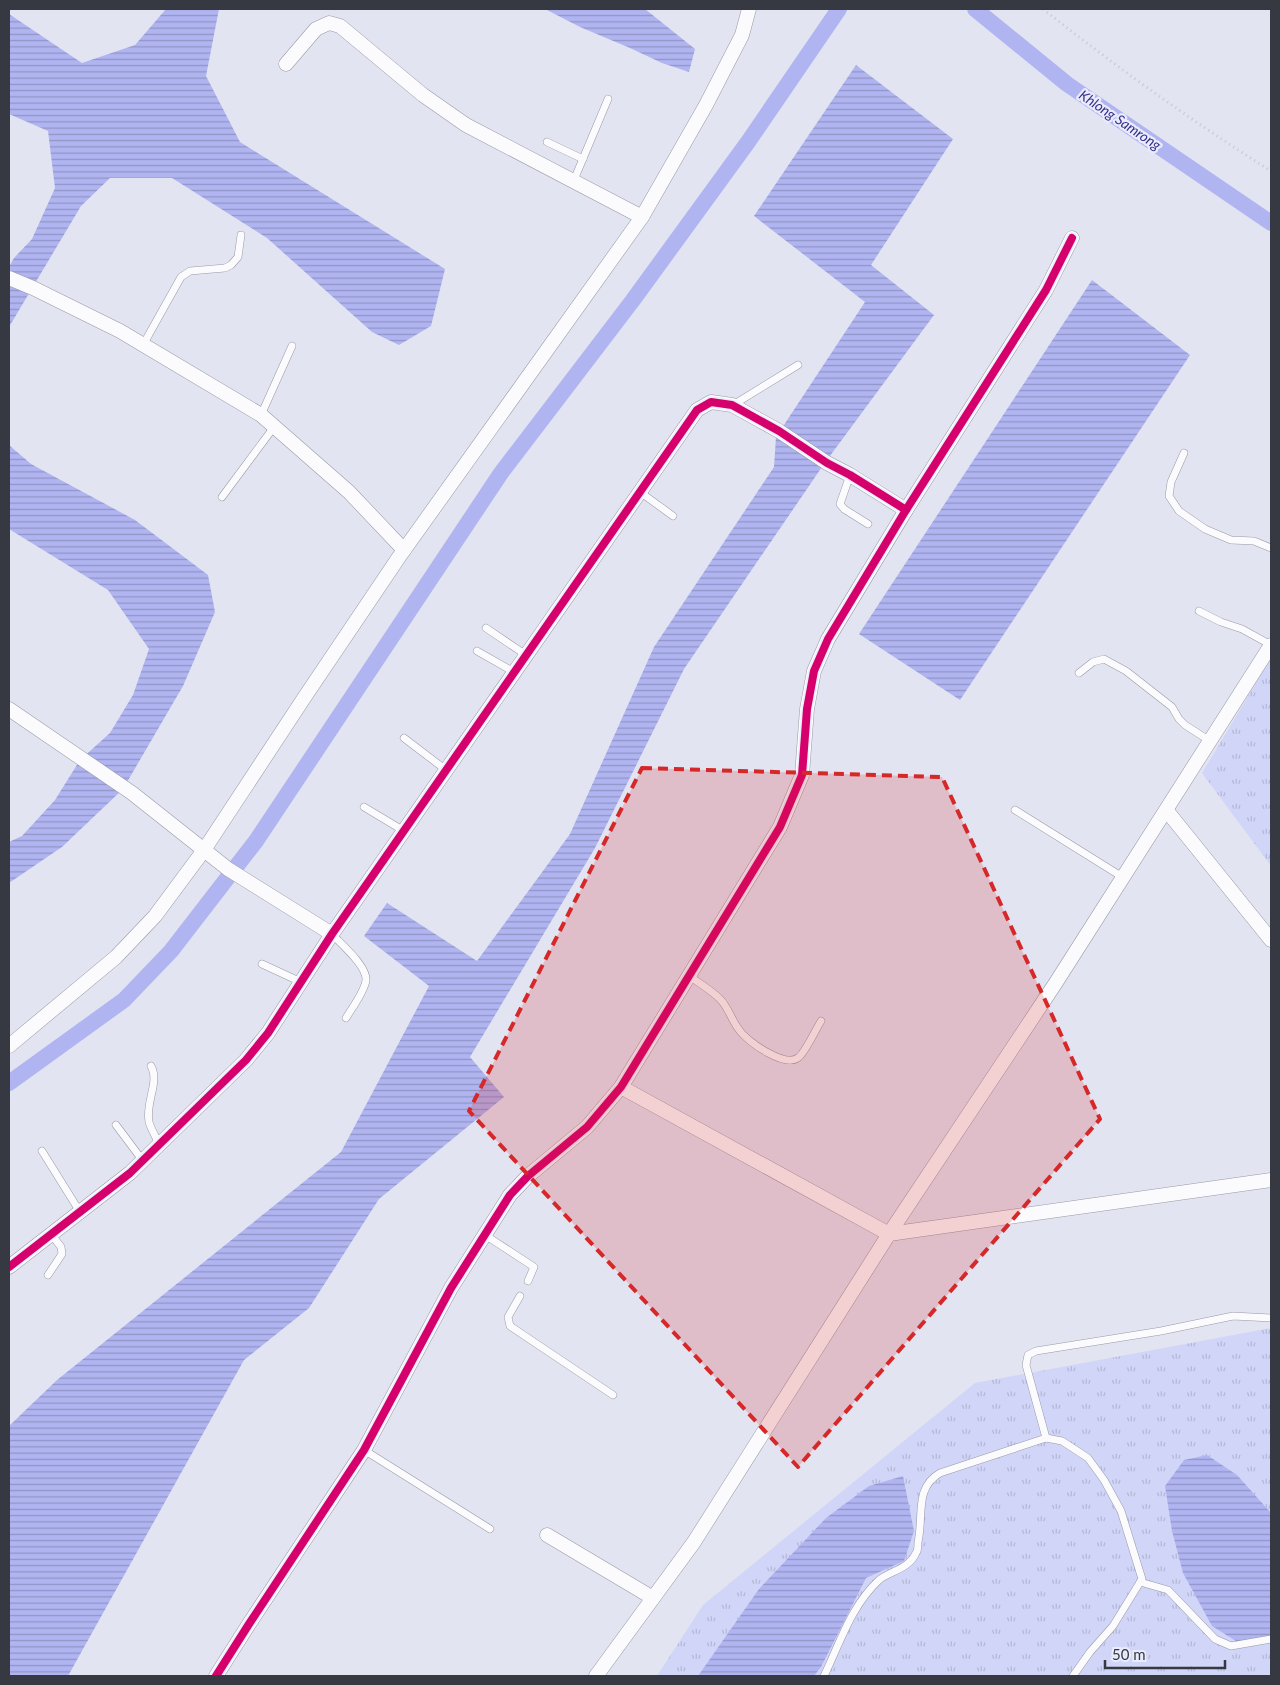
<svg xmlns="http://www.w3.org/2000/svg" width="1280" height="1685" font-family="Lato,sans-serif">
<style>
.grass{fill:url(#grass-tufts)}
.water{fill:url(#water-rules)}
.lines{fill:none;stroke-linecap:round;stroke-linejoin:round}
.canal{stroke:#b0b5f1;stroke-width:16}
.service-casing{stroke:#9899a4;stroke-width:8}
.minor-casing{stroke:#9899a4;stroke-width:15}
.path{stroke:#c7c7cc;stroke-width:3;stroke-dasharray:1 4;stroke-linecap:butt}
.service{stroke:#fbfbfd;stroke-width:7}
.minor{stroke:#fbfbfd;stroke-width:14}
.cycleway-casing{stroke:#eaecfd;stroke-width:11}
.cycleway{stroke:#d6006c;stroke-width:8}
.marked{fill:#d62828;fill-opacity:0.2;stroke:#d62828;stroke-width:4;stroke-dasharray:10 6;stroke-linejoin:round}
.labels{text-anchor:middle;stroke-width:4.5;stroke-linejoin:round;paint-order:stroke}
.water-label{font-size:14px;font-style:italic;fill:#352f89;stroke:#eaecfd}
</style>
<defs>
<pattern id="grass-tufts" width="24" height="20" patternUnits="userSpaceOnUse" patternTransform="scale(1.25)"><rect width="24" height="20" fill="#d1d5f8"/><path d="M3 7l-1-3M5 7V3M7 7l1-3M15 17l-1-3M17 17v-4M19 17l1-3" fill="none" stroke="#b4b8d6"/></pattern>
<pattern id="water-rules" width="6" height="5" patternUnits="userSpaceOnUse" patternTransform="scale(1.25)"><rect width="6" height="5" fill="#b0b5f1"/><path d="M0 2.5h6" fill="none" stroke="#9094c5"/></pattern>
</defs>
<rect width="100%" height="100%" fill="#e2e4f2"/>
<g class="grass">
<polygon points="1271,658 1271,866 1202,773"/>
<polygon points="1271,1328 1271,1676 657,1676 703,1605 975,1383"/>
</g>
<g class="water">
<polygon points="166,9 219,9 206,76 240,142 445,269 431,326 399,345 372,332 267,238 172,178 110,178 81,206 9,327 9,267 14,258 32,239 55,188 48,131 9,114 9,14 82,63 135,45"/>
<polygon points="545,9 645,9 695,49 689,72 662,63 630,48 580,27"/>
<polygon points="856,65 953,139 871,265 934,315 824,464 684,669 595,848 470,1057 504,1097 379,1199 309,1308 244,1360 68,1676 9,1676 9,1426 57,1380 341,1152 429,986 364,936 387,903 477,961 570,834 654,647 774,467 776,437 865,302 754,216"/>
<polygon points="1092,280 1190,355 960,700 859,634"/>
<polygon points="9,445 31,464 135,520 208,575 215,612 183,686 123,789 62,847 9,883 9,842 22,836 55,800 80,760 110,733 133,695 149,649 108,590 9,529"/>
<polygon points="1207,1455 1237,1475 1271,1513 1271,1636 1244,1646 1212,1626 1183,1573 1172,1531 1165,1486 1184,1460"/>
<polygon points="903,1476 914,1531 904,1561 866,1578 821,1667 814,1676 698,1676 759,1589 826,1518 869,1486"/>
</g>
<g class="lines">
<g class="canal">
<polyline points="975,9 1067,84 1271,223"/>
<polyline points="9,1083 124,1000 171,951 256,841 501,473 633,300 748,142 839,9"/>
</g>
<defs>
<g id="service">
<polyline points="547,142 583,159"/>
<polyline points="574,180 608,99"/>
<polyline points="143,345 181,277 190,271 225,268 231,265 238,257 241,235"/>
<polyline points="733,405 798,365"/>
<polyline points="261,415 292,346"/>
<polyline points="1184,453 1171,482 1169,496 1179,511 1205,529 1231,540 1254,541 1271,548"/>
<polyline points="850,475 840,504 844,509 868,524"/>
<polyline points="640,492 673,516"/>
<polyline points="222,497 274,427"/>
<polyline points="1199,611 1221,622 1242,629 1271,645"/>
<polyline points="486,628 526,655"/>
<polyline points="477,651 514,672"/>
<polyline points="1079,673 1093,662 1104,659 1126,671 1172,707 1179,719 1185,725 1210,741"/>
<polyline points="404,738 446,770"/>
<polyline points="364,807 404,831"/>
<polyline points="1015,810 1124,878"/>
<path d="M332,934C341,944 367,966 366,980C365,991 352,1008 346,1018"/>
<polyline points="262,964 301,982"/>
<path d="M689,976C699,983 711,990 720,999C729,1008 731,1020 740,1031C748,1042 786,1069 799,1057C806,1051 816,1029 821,1021"/>
<path d="M151,1066C160,1082 145,1102 149,1122C151,1129 156,1137 159,1144"/>
<polyline points="116,1125 143,1161"/>
<polyline points="42,1151 80,1212"/>
<polyline points="485,1235 534,1267 528,1281"/>
<polyline points="48,1275 62,1254 61,1247 51,1234"/>
<polyline points="520,1296 508,1317 510,1326 613,1395"/>
<polyline points="1046,1438 1026,1365 1028,1355 1036,1351 1161,1331 1233,1316 1271,1318"/>
<polyline points="364,1450 490,1529"/>
<polyline points="1140,1582 1168,1590 1215,1639 1231,1646 1271,1639"/>
<path d="M824,1676C840,1643 851,1606 879,1580C890,1571 909,1569 916,1553C918,1551 918,1545 918,1542C924,1516 914,1488 940,1473L1046,1438L1062,1441L1088,1458L1104,1480L1121,1511L1142,1579L1113,1626L1090,1652L1073,1676"/>
</g>
<g id="minor">
<polyline points="286,64 316,29 329,23 340,26 423,95 466,125 642,217"/>
<polyline points="9,278 33,288 120,331 261,415 349,492 404,550"/>
<polyline points="9,709 132,793 228,869 332,934"/>
<polyline points="1167,811 1271,940"/>
<polyline points="9,1046 116,957 155,916 204,850 304,698 399,557 642,217 706,105 742,35 749,9"/>
<polyline points="621,1087 889,1234 1271,1180"/>
<polyline points="9,1267 130,1173 246,1060 268,1033 332,934 697,410 711,402 732,405 779,431 827,463 850,475 906,510"/>
<polyline points="547,1535 653,1598"/>
<polyline points="216,1676 249,1624 364,1450 451,1288 510,1195 528,1176 587,1127 621,1087 780,827 802,775 807,709 814,671 828,639 906,510 1046,290 1072,238"/>
<polyline points="596,1676 694,1542 889,1234 1055,984 1271,645"/>
</g>
</defs>
<use href="#service" class="service-casing"/>
<use href="#minor" class="minor-casing"/>
<path class="path" d="M1043,9C1116,67 1192,121 1271,171"/>
<use href="#service" class="service"/>
<use href="#minor" class="minor"/>
<defs>
<g id="cycleway">
<polyline points="9,1267 130,1173 246,1060 268,1033 332,934 697,410 711,402 732,405 779,431 827,463 850,475 906,510"/>
<polyline points="216,1676 249,1624 364,1450 451,1288 510,1195 528,1176 587,1127 621,1087 780,827 802,775 807,709 814,671 828,639 906,510 1046,290 1072,238"/>
</g>
</defs>
<use href="#cycleway" class="cycleway-casing"/>
<use href="#cycleway" class="cycleway"/>
</g>
<path class="marked" d="M642,768L942,777L1100,1119L798,1467L469,1111Z"/>
<g class="labels">
<g class="water-label">
<text transform="translate(1120 120) rotate(34)" y="5">Khlong Samrong</text>
</g>
</g>
<rect width="1280" height="1685" fill="none" stroke="#363842" stroke-width="20"/>
<path d="M1105 1660v8h120v-8" fill="none" stroke="#363842" stroke-width="2.5"/>
<text x="1112" y="1660" font-size="15" fill="#363842" stroke="#eaecfd" stroke-width="4" paint-order="stroke">50 m</text>
</svg>
